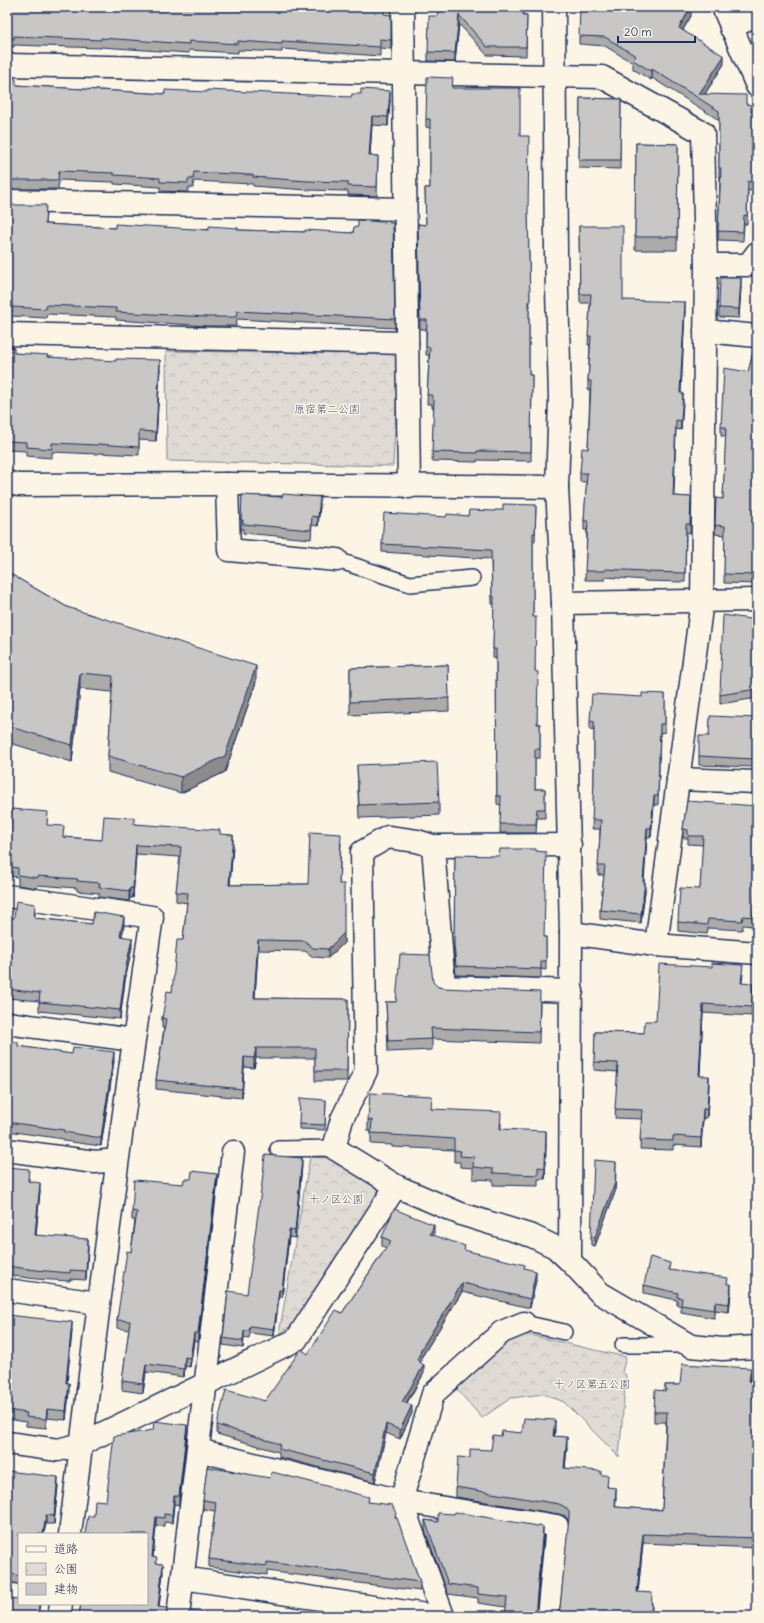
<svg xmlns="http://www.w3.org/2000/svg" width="764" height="1623" font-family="Delius,'Klee One',sans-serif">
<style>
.park{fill:url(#park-crowns);stroke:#7d8599}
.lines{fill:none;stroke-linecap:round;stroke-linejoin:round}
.service-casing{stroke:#1b2f5e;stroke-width:18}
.minor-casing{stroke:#1b2f5e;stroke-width:25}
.tertiary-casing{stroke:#1b2f5e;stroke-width:25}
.service{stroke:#fcf5e5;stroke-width:15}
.minor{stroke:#fcf5e5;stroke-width:22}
.tertiary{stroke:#fcf5e5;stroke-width:22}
.wall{fill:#acabaa;stroke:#1b2f5e}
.shaded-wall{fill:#8c8b8b;stroke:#1b2f5e}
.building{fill:#c8c7c6;stroke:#1b2f5e}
.labels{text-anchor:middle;stroke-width:3;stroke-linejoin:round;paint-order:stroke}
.park-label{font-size:11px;fill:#425176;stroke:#fcf5e5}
</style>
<defs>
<pattern id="park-crowns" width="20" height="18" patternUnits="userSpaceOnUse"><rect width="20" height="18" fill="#dfdbd4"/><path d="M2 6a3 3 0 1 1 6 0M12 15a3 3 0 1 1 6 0" fill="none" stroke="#bfbcb8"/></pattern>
</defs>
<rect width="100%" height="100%" fill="#fcf5e5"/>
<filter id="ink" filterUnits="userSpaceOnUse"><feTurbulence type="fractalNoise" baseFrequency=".025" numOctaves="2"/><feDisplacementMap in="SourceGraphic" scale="8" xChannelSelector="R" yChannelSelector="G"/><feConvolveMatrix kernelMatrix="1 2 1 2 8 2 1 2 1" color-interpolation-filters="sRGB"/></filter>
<g filter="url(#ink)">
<g class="park">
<polygon points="166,351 399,354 393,466 167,461"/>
<polygon points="310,1157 331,1158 380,1189 294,1324 279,1334"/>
<polygon points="525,1334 626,1357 622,1372 626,1375 619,1457 564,1402 544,1394 511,1398 482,1418 454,1386 511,1337"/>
</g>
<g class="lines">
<defs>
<g id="service">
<polyline points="337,560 410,584 472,578"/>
<polyline points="278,1149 334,1148"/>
<polyline points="524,1323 564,1332"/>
<polyline points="623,1345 688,1345"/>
</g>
<g id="minor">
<polyline points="403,7 409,487"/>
<polyline points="723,7 757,86"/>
<polyline points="731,28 757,14"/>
<polyline points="7,65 602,77 703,133 706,265 702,601 656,945"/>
<polyline points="7,201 405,209"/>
<polyline points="706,265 748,265 757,253"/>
<polyline points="705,331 757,336"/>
<polyline points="7,334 407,343"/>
<polyline points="227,484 229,550 337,560"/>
<polyline points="563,603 757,600"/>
<polyline points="678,779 757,782"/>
<polyline points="433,846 444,987 572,991"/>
<path d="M7,896L152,917C121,1122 96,1328 70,1534"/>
<polyline points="571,933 656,945 757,953"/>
<polyline points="7,1023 133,1040"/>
<polyline points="7,1150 95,1162 117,1160"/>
<polyline points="396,1186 334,1148 342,1119 366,1071 362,852 388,837 417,841 433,846 570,845"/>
<polyline points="7,1290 98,1303"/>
<polyline points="198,1450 401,1501 557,1526 548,1616"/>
<polyline points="183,1578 433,1616"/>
<polyline points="7,1594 19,1596"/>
<polyline points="59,1616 61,1604"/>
<polyline points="178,1616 233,1152"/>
<polyline points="443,1616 401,1501 433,1394 502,1332 524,1323"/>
</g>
<g id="tertiary">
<polyline points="554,7 556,253 560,398 557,487 563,603 571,933 570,1261"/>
<polyline points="7,482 18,485 227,484 557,487"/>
<polyline points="7,1443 58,1450 81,1444 296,1340 396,1186 461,1214 532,1236 555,1247 570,1261 600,1293 691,1346 722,1349 757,1347"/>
</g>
</defs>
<use href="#service" class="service-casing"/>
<use href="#minor" class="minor-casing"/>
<use href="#tertiary" class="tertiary-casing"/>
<use href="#service" class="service"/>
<use href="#minor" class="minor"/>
<use href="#tertiary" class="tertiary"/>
</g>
<g class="wall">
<polygon points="7,7 391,15 391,49 380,48 380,56 282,49 282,52 238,50 238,53 189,50 189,53 101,47 101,48 14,45 14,47 7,47"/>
<polygon points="437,7 527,15 526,56 487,55 459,24 455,62 428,61 428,52 438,16"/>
<polygon points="691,16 683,30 724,64 705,94 746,104 751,112 756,143 757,143 757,193 748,190 747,224 744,224 743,241 718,240 720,177 719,177 719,120 652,78 651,80 633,69 633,63 605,46 579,44 579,36"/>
<polygon points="7,78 16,85 165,94 390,100 388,126 372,125 370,156 378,156 377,196 348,195 348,191 307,190 253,186 253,184 194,181 193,188 188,188 188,192 160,191 160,187 114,184 114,182 59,180 58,189 7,189"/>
<polygon points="453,88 520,136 528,215 530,309 529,309 529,375 532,375 531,461 477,460 477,462 432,461 434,408 432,408 432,404 427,404 429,355 426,355 426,329 420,329 418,224 426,225 425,188 430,188 430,128 426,127 426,119"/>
<polygon points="580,98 621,99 620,169 579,168"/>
<polygon points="636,143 678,144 677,250 635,250"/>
<polygon points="7,205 46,214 45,224 115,228 238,230 305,232 353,233 358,227 393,223 395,328 237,319 236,326 207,326 116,320 116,317 47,314 46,318 12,316 12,322 7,322"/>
<polygon points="579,226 623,300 685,311 681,393 683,402 681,430 676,429 674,496 691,497 690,533 686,532 685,582 645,581 645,580 605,577 605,580 585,580 587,530 584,530 584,521 587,482 580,482 580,473 588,449 590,390 588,390 588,381 590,345 588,345 590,303 580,303"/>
<polygon points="741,287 739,318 719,317 719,308"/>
<polygon points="7,337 10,347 14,353 160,369 156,441 139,440 139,455 98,453 97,454 52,452 52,458 26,456 26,451 7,450"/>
<polygon points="757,339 757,584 724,583 725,535 715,534 716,498 723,499 726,436 721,436 721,427 748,372"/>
<polygon points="242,495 320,506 318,526 312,525 311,539 243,533 243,529 241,529"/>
<polygon points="536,505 535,542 533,542 533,617 537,724 540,724 540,758 535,758 535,789 545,789 545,818 537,818 536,833 500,833 501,805 497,804 496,658 493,658 494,604 492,604 491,559 382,552 382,544 446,517 468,516"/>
<polygon points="7,572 67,607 256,682 225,772 181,793 108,772 108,756 112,692 80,689 72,762 7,742"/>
<polygon points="757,620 757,698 720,704 720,695"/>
<polygon points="448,665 449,711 350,715 350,668"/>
<polygon points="665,694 665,732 660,733 658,805 654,805 651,837 647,837 644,882 645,891 641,923 600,919 600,910 604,875 598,875 600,829 592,829 594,782 594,730 590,729 590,720 642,697"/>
<polygon points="757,718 757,751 754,750 753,767 699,765 699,756 709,736"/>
<polygon points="357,765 439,802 439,815 359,818"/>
<polygon points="757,806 757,877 753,926 743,925 742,930 708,928 707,934 678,931 678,922 700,889 703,845 688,844 688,838 683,838 683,829"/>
<polygon points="134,824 220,834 233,845 230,885 308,884 341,843 339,884 344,943 328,958 313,957 305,951 258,950 255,998 348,999 347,1081 315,1081 315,1058 256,1058 254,1068 244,1067 242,1098 156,1089 156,1080 164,1028 162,1028 162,1018 172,992 183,940 187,903 176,901 176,892 180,857 136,854 133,898 130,898 129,901 99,897 99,893 77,891 77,888 38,885 37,888 18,885 18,877 7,876 7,832 10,832 47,825 64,837 102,840"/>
<polygon points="455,855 544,937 546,937 546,970 541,969 541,978 456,975 454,953"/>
<polygon points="35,913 35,918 92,924 124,926 122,936 132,947 125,981 120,1019 39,1011 39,1001 7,998 7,918 14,918"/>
<polygon points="743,974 742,983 753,993 752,1016 703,1013 700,1076 709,1085 707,1118 703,1118 701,1147 673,1145 673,1150 640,1149 642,1119 615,1118 618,1072 594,1070 595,1032 644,1033 656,1021"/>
<polygon points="433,982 438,987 443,988 540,1003 539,1043 432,1039 432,1050 388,1052 386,1002 396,1002"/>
<polygon points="7,1041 18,1046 114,1061 101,1146 64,1141 64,1139 7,1131"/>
<polygon points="326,1100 325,1130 299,1129 299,1124"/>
<polygon points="432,1109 501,1123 501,1129 546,1143 545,1179 538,1179 538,1186 493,1185 493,1180 473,1179 473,1168 460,1167 460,1162 454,1162 454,1150 392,1147 392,1145 371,1144 371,1131 368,1131 368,1120"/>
<polygon points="302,1165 295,1238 289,1237 282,1297 279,1297 274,1336 250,1333 249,1339 244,1338 243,1348 223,1345 223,1338 247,1294"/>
<polygon points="7,1167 29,1178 29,1182 40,1191 36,1235 88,1248 86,1280 70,1279 70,1281 36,1279 7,1275"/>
<polygon points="616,1171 615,1192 595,1246 591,1245 591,1237"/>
<polygon points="217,1182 198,1342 194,1341 190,1367 185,1366 184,1377 146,1372 143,1393 122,1390 122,1381 129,1330 117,1328 117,1320 131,1252 135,1220 132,1220 132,1211 183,1184"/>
<polygon points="434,1234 433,1235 465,1251 525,1268 536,1280 530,1308 462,1292 421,1358 421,1361 420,1362 424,1373 407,1403 412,1413 400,1439 386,1433 375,1482 279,1457 279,1452 217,1434 217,1425 265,1401 308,1354 342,1313 386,1248 382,1246 382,1237"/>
<polygon points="670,1270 728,1284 731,1292 729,1312 715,1310 714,1318 681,1312 681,1306 677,1305 677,1300 644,1293 644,1285"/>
<polygon points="7,1315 72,1331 67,1383 69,1392 66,1420 47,1418 46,1428 26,1426 26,1422 7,1419"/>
<polygon points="751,1378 751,1381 754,1392 754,1398 757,1398 757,1548 643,1543 638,1592 652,1603 652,1616 555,1616 558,1614 560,1608 569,1523 569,1521 565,1516 559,1514 456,1497 456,1487 470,1458 491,1450 501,1436 522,1433 555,1430 554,1436 567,1447 565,1468 601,1475 608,1487 616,1498 615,1507 662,1510 666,1422 654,1422 654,1412 665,1391 665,1385 680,1385"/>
<polygon points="187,1433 179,1505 174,1504 172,1523 164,1522 164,1526 156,1526 153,1557 163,1572 159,1607 79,1616 94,1516 106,1501"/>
<polygon points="7,1471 58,1486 54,1524 46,1524 19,1534 19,1584 9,1582 7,1582"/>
<polygon points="203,1500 369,1502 396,1517 420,1582 420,1591 267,1571 267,1575 209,1567 209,1559 215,1511 203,1509"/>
<polygon points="425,1520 543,1536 536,1609 506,1607 478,1603 478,1598 448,1594 425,1530"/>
</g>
<g class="shaded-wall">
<polygon points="691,7 691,16 679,36 679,28"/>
<polygon points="459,15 459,24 455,62 455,53"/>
<polygon points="724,56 724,64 701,100 699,94"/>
<polygon points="652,69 652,78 651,80 651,71"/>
<polygon points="390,91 390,100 388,126 388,117"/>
<polygon points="372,116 372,125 369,165 369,156"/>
<polygon points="741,278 741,287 739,318 739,309"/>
<polygon points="685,302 685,311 680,402 680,393"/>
<polygon points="160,360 160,369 156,441 156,432"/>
<polygon points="683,393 683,402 681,430 681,421"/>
<polygon points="320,497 320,506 318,526 318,517"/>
<polygon points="256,666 256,682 225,772 181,793 181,777"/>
<polygon points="80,673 80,689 72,762 72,745"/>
<polygon points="654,796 654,805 651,837 651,828"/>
<polygon points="647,828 647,837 643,891 643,882"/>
<polygon points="233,835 233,845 229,895 229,885"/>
<polygon points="136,845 136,854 133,898 133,888"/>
<polygon points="757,869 757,877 753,926 753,917"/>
<polygon points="645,882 645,891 641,923 641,914"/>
<polygon points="130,888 130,898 129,901 129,891"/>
<polygon points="124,917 124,926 120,945 120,936"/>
<polygon points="344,933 344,943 328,958 328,949"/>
<polygon points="132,938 132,947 125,981 120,1019 120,1010 125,972"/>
<polygon points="258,940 258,950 254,1008 254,998"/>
<polygon points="753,984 753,993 752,1016 752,1007"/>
<polygon points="703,1004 703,1013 699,1085 699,1076"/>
<polygon points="256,1048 256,1058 254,1068 254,1058"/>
<polygon points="114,1052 114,1061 101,1146 101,1138"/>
<polygon points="244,1057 244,1067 242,1098 242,1089"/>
<polygon points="709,1076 709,1085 707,1118 707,1109"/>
<polygon points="703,1109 703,1118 701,1147 701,1138"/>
<polygon points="546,1131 546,1143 545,1179 545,1168"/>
<polygon points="302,1158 302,1165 295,1238 295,1231"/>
<polygon points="616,1162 615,1192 595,1246 595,1237"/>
<polygon points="217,1174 217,1182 198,1342 198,1333"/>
<polygon points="40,1183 40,1191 35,1244 35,1235"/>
<polygon points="434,1225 434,1234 430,1243 430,1234"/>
<polygon points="289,1230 289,1237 282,1297 282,1290"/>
<polygon points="88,1239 88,1248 86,1280 86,1271"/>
<polygon points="536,1271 536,1280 530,1308 530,1299"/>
<polygon points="462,1283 462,1292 421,1358 421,1361 417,1369 417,1360 420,1351"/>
<polygon points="731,1284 731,1292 729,1312 729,1304"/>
<polygon points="279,1290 279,1297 274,1336 274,1329"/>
<polygon points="715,1302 715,1310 714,1318 714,1310"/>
<polygon points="72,1322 72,1331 66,1392 66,1383"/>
<polygon points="244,1331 244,1338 243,1348 243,1341"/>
<polygon points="194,1333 194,1341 190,1367 190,1358"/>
<polygon points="185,1357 185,1366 184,1377 184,1369"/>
<polygon points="146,1364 146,1372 143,1393 143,1384"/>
<polygon points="424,1365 424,1373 402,1410 402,1402"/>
<polygon points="751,1368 751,1378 749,1391 749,1381"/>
<polygon points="754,1382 754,1392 753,1408 753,1398"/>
<polygon points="69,1383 69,1392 66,1420 66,1411"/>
<polygon points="412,1405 412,1413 400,1439 400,1430"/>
<polygon points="47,1409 47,1418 46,1428 46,1419"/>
<polygon points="555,1420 555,1430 553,1446 553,1436"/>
<polygon points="386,1424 386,1433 375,1482 375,1473"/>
<polygon points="187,1425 187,1433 179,1505 179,1496"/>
<polygon points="567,1437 567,1447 564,1478 564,1468"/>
<polygon points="58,1477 58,1486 54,1524 54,1516"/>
<polygon points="616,1488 616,1498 615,1517 615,1507"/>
<polygon points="174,1496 174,1504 172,1523 172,1515"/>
<polygon points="46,1515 46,1524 44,1534 43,1534"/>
<polygon points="156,1517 156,1526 152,1565 152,1557"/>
<polygon points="543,1527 543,1536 536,1615 536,1605"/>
<polygon points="643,1534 643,1543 637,1602 637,1592"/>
<polygon points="163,1564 163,1572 158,1615 158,1607"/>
<polygon points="39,1604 40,1604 38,1616"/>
</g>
<g class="building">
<polygon points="7,7 384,7 384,14 391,15 391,40 380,39 380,47 282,41 282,44 238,41 238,44 189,41 189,44 101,38 101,40 14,36 14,39 7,38"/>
<polygon points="438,7 524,7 523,15 527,15 526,47 487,47 459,15 455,53 428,52 429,16 438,16"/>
<polygon points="580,7 691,7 679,28 724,56 699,94 746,95 746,104 751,105 751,112 757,113 756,143 757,143 757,184 748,181 747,216 744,215 743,232 718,231 721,168 719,168 719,111 652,69 651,71 633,60 636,56 605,37 579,36"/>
<polygon points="427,77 453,78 452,88 520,88 520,136 529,136 528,212 530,300 529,300 529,375 532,375 531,452 477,451 477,453 432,452 434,400 432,399 432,395 427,395 430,347 426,347 427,320 420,320 418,224 426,225 425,188 430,188 430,119 426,119"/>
<polygon points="7,78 16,79 16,85 165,94 165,90 207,92 207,90 351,97 352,94 361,94 361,89 390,91 388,117 372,116 369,156 378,156 377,187 348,186 348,182 307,181 253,177 253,175 194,172 193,179 188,179 188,183 160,182 160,178 114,175 114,173 59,171 58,180 7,180"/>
<polygon points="580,98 621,99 620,160 579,160"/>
<polygon points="636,143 678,144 677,237 635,237"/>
<polygon points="7,205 46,205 45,224 115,228 115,224 209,230 209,226 238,228 238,230 305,232 305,230 353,233 354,227 358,227 358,220 393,223 395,319 237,311 236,317 207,317 116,312 116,308 47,305 46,309 12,307 12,313 7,313"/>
<polygon points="579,226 623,226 623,300 685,302 680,393 683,393 681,421 676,420 673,496 691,497 690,524 686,524 685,573 645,572 645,571 605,569 605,571 585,571 588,521 584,521 587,473 580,473 582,448 588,449 591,381 588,381 591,336 588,336 591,294 580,294"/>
<polygon points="720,278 741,278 739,309 719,308"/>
<polygon points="7,337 10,338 10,347 14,348 14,353 48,355 47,357 116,361 116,359 160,360 156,432 139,431 139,447 98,444 97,445 52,443 52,449 26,447 26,442 7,441"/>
<polygon points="757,339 757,575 724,574 725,526 715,525 716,498 723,499 726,427 721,427 724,368 748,372 756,340"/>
<polygon points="283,494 320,497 318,517 312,516 311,530 243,524 243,520 241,520 242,495 282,497"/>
<polygon points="503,504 536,505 535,533 533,533 533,617 536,617 535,671 538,672 537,724 540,724 540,749 535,749 535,789 545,789 545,809 537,809 536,824 500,824 501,796 497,796 496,649 493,649 494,596 492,596 491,550 382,544 384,513 446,517 447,514 468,516 469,510 495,511 495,510 503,510"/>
<polygon points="7,572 67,607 256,666 225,756 181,777 108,756 113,676 80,673 72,745 7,726"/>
<polygon points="723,615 757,620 757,689 720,695"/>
<polygon points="448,665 449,698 350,702 350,668"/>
<polygon points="642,693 665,694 665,724 660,724 658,796 654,796 651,828 647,828 643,882 645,882 641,914 600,910 605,866 598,866 601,820 592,820 594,782 594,721 590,720 592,694 642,697"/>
<polygon points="710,716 757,718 757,742 754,741 753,759 699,756 699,736 709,736"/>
<polygon points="437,762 439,802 359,805 357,765"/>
<polygon points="687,801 757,806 757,869 753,917 743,916 742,921 708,919 707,925 678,922 680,888 700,889 703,836 688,836 688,830 683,829"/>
<polygon points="12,809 48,812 47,825 64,826 63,837 102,840 104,816 134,818 134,824 220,830 220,834 233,835 229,885 308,884 310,832 341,834 339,884 344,884 344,933 328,949 313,948 305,941 258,940 254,998 348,999 347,1071 315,1071 315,1048 256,1048 254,1058 244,1057 242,1089 156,1080 166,1019 162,1018 167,991 172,992 177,940 183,940 188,893 176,892 181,847 136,845 133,888 130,888 129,891 99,887 100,883 77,881 78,879 38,876 37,878 18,875 18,868 7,866 7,832 10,832"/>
<polygon points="500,849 536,849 536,851 546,852 544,937 546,937 546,961 541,961 541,969 456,966 454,944 455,855 499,856"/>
<polygon points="16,901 35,904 34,918 92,924 94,912 124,917 120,936 132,938 125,972 120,1010 39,1002 40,993 7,989 7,918 14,918"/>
<polygon points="400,954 430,955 433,982 438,987 443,988 540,992 539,1032 431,1028 432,1039 388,1041 386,1002 396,1002"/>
<polygon points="712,963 743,965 741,983 753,984 752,1007 703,1004 699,1076 709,1076 707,1109 703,1109 701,1138 673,1136 673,1141 640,1140 642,1110 615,1109 618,1063 594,1062 595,1032 644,1033 645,1021 656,1021 659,964 712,967"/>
<polygon points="7,1041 18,1042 18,1046 72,1054 73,1047 114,1052 101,1138 64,1132 64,1130 7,1122"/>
<polygon points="370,1093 432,1096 431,1109 501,1112 500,1129 546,1131 545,1168 538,1167 538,1175 493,1173 493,1169 473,1167 474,1157 460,1156 461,1151 454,1150 454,1139 392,1135 392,1134 371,1133 372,1120 368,1120"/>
<polygon points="300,1098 326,1100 325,1125 299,1124"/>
<polygon points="265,1155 302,1158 295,1231 289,1230 282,1290 279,1290 274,1329 250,1326 249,1331 244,1331 243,1341 223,1338 228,1291 247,1294 262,1183"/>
<polygon points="594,1160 616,1162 615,1183 595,1237 591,1237"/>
<polygon points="7,1167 29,1169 28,1181 40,1183 35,1235 88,1239 86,1271 70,1270 70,1273 36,1270 7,1266"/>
<polygon points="192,1171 217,1174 198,1333 194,1333 190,1358 185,1357 184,1369 146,1364 143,1384 122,1381 130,1321 117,1320 127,1251 131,1252 137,1212 132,1211 134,1180 183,1184 184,1179 191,1179"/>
<polygon points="394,1209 434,1225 430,1234 465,1246 464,1250 525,1265 524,1268 536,1271 530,1299 462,1283 420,1351 421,1352 417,1360 424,1365 402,1402 412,1405 400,1430 386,1424 375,1473 279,1449 280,1444 217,1425 226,1390 265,1401 301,1349 308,1354 336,1310 342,1313 391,1241 382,1237"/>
<polygon points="650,1257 670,1263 669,1270 728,1278 727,1284 731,1284 729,1304 715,1302 714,1310 681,1305 682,1298 677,1297 678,1293 644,1285"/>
<polygon points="7,1315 72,1322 66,1383 69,1383 66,1411 47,1409 46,1419 26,1417 27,1413 7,1410"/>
<polygon points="682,1364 751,1368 749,1381 754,1382 753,1398 757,1398 757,1538 643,1534 637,1592 652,1593 651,1612 647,1612 647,1616 555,1616 558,1614 560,1608 569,1517 569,1512 565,1507 559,1504 456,1487 458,1457 470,1458 470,1449 491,1450 493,1435 501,1436 502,1431 522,1433 524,1418 555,1420 553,1436 567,1437 564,1468 601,1471 601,1475 608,1475 607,1487 616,1488 615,1507 662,1510 667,1412 654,1412 655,1390 666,1391 665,1385 680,1385"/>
<polygon points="154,1421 187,1425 179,1496 174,1496 172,1515 164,1514 164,1518 156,1517 152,1557 157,1558 156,1563 163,1564 158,1607 166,1608 167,1613 169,1616 79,1616 81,1604 147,1604 147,1534 85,1534 88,1516 94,1516 95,1500 106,1501 114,1436 153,1430"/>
<polygon points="207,1467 270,1478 272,1472 369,1497 368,1502 392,1505 396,1513 395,1517 397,1518 420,1582 267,1562 267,1566 209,1559 216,1502 203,1500"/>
<polygon points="7,1471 58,1477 54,1516 46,1515 43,1534 19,1534 19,1576 9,1573 7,1574"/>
<polygon points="455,1512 543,1527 536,1605 536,1611 540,1616 505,1616 507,1597 478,1594 478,1588 448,1584 425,1520 438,1522 438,1513 454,1514"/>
<polygon points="7,1598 19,1599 19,1604 39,1604 38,1616 7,1616"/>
<polygon points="190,1611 225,1616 187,1616"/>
<polygon points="348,1611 348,1616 263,1616"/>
</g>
</g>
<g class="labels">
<g class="park-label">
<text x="327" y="413">原宿第二公園</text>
<text x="336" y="1203">十ノ区公園</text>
<text x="592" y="1388">十ノ区第五公園</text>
</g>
</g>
<rect width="764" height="1623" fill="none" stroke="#fcf5e5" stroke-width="24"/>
<rect x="12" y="12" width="740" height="1599" fill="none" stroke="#1b2f5e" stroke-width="1.5" filter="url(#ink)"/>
<rect x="18" y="1533" width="130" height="72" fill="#fcf5e5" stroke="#a2a6af"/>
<rect x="26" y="1546" width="20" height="6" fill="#fcf5e5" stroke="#a2a6af"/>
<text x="54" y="1553" font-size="12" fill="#1b2f5e">道路</text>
<rect x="26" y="1563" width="20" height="12" fill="url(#park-crowns)" stroke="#a2a6af"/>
<text x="54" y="1573" font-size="12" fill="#1b2f5e">公園</text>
<rect x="26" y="1583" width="20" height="12" fill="#c8c7c6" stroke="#a2a6af"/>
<text x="54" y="1593" font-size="12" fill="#1b2f5e">建物</text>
<path d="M618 36v6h77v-6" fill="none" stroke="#1b2f5e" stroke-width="2"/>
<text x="624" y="36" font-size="12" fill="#1b2f5e" stroke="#fcf5e5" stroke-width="3" paint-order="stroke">20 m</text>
</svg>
